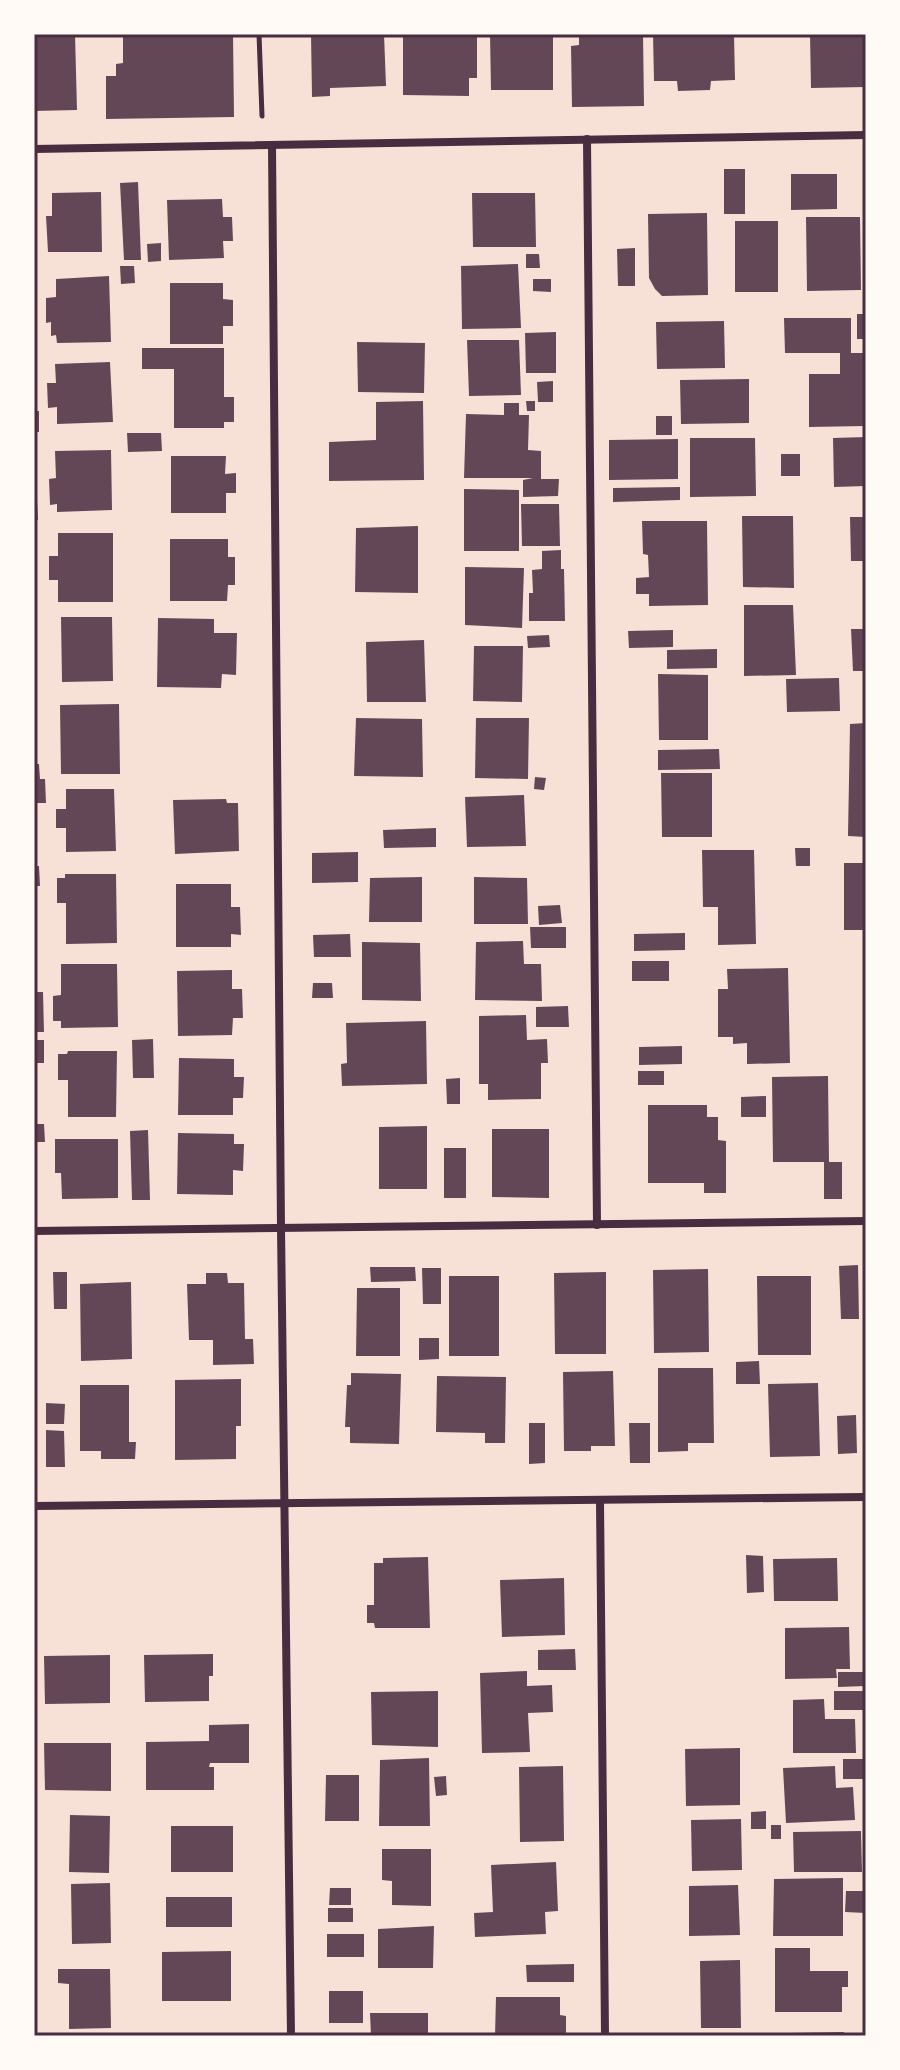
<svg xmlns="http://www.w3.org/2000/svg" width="900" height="2070" font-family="Cabin,sans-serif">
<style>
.building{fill:#644757}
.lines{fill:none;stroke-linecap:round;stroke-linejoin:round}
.path{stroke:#4a2c40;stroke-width:5}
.minor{stroke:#4a2c40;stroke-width:8}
.neatline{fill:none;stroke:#4a2c40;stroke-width:3}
</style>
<rect width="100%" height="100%" fill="#f7e1d7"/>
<g class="building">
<polygon points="34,34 75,34 77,110 34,111"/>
<polygon points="123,34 233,34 234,117 106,119 106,76 116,76 116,64 123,63"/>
<polygon points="311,34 384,34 386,86 330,88 330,96 312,97"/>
<polygon points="403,34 477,34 477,78 469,78 469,96 403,95"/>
<polygon points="490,34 553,34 553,90 491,90"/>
<polygon points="579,34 643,34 644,106 572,107 571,46 579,45"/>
<polygon points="653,34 734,34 735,80 711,81 710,90 678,91 677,81 654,81"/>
<polygon points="810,34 866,34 866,87 811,88"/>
<rect x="724" y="169" width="21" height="45"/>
<polygon points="791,174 837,174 837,209 791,210"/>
<rect x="863" y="178" width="3" height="29"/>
<polygon points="138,182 141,260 124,260 120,183"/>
<polygon points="101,192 102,252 48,252 46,216 52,216 52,193"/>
<polygon points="472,193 535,193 536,247 473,247"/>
<polygon points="222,199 223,217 232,217 233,241 223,241 224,258 169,260 167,200"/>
<polygon points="707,213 708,295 662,296 655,289 649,278 648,214"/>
<polygon points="806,217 860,217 861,290 807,291"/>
<rect x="735" y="221" width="43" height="71"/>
<polygon points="161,243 161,261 148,262 147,244"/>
<polygon points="635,248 635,286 618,286 617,249"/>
<polygon points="526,254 539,254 540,268 526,268"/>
<polygon points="518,264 521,328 462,329 461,266"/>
<polygon points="120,266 134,266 135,283 121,284"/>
<polygon points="109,276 111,342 57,343 56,335 51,336 51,322 46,323 46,298 56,297 56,279"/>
<polygon points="533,279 551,279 551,292 533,291"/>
<polygon points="170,283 223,283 223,299 233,300 233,326 223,326 223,344 170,344"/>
<rect x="857" y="314" width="9" height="25"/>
<polygon points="784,318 851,318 851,353 866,353 866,426 809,427 809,374 840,374 840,353 785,353"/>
<polygon points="724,321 725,368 657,369 656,322"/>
<polygon points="556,332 556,373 526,373 525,333"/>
<polygon points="467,340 519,340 521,395 469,396"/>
<polygon points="357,342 425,343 424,393 358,392"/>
<polygon points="142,348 224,348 224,397 234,397 234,422 224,422 224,428 174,428 174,369 142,369"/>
<polygon points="110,362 113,422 57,424 57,407 48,408 47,383 56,383 55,364"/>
<polygon points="749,379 749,423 681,424 680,380"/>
<polygon points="553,381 553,402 538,402 537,382"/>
<polygon points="423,401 424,480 329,481 329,442 376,440 376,402"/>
<polygon points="526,401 535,401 535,411 527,411"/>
<polygon points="504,403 519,403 519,415 529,415 528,450 541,451 541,479 559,479 558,496 523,497 523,480 533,478 464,478 466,414 504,415"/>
<rect x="34" y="411" width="5" height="21"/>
<rect x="656" y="416" width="16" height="19"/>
<polygon points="127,433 161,433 162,451 128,452"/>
<polygon points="866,437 866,486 834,487 833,438"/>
<polygon points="690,438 755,438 756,496 690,497"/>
<polygon points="678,439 678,479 609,480 609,440"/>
<polygon points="111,450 112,510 57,512 57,504 50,505 49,479 56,478 55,451"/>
<rect x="781" y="454" width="19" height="22"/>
<polygon points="171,456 226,456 225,474 236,473 236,493 226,493 226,513 171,513"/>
<polygon points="680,487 680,500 613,502 613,488"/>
<polygon points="464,489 519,490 519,551 464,551"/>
<polygon points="34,501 37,501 38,520 34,520"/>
<polygon points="521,504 559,504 560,546 522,546"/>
<polygon points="742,516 793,516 794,588 743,587"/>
<polygon points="850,517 866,517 866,561 851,561"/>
<polygon points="642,521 707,521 708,605 649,606 649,594 636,594 636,578 649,577 648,555 643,554"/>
<polygon points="418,526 418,593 355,592 356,528"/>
<polygon points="58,533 113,533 113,602 58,602 58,580 49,580 49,556 58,556"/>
<polygon points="170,539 228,539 228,557 235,557 235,585 228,585 227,601 170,601"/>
<polygon points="561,550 561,569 564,569 565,621 529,621 529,593 533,593 532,570 542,569 542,551"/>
<polygon points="465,567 524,568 522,628 465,625"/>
<polygon points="744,605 793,605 796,675 744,676"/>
<polygon points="61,617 112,617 113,681 62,682"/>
<polygon points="158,618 214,619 214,633 237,633 236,675 222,674 221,688 157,687"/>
<polygon points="851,629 866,629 866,671 853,671"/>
<polygon points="673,630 673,647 629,648 628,631"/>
<polygon points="549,635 550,647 528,648 527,636"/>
<polygon points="424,640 426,702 367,702 366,642"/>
<polygon points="474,646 523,646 522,702 473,701"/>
<polygon points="717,649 717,668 667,669 667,650"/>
<polygon points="658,674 708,675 708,740 659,740"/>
<polygon points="839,678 840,711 787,712 786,679"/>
<polygon points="119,704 120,774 61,774 60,705"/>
<polygon points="356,718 422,719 423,777 354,776"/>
<polygon points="476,718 529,718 528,779 475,778"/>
<polygon points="866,723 866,837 848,836 850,724"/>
<polygon points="719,749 720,769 658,770 658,750"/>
<polygon points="34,764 39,764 40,779 45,779 46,803 34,803"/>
<polygon points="661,773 712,773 712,837 662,837"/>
<polygon points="535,777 546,778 544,790 534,789"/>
<polygon points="66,789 114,789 116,851 66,852 66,828 56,828 56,809 66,809"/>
<polygon points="524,795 526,846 467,847 465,797"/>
<polygon points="226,799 227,803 238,803 239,851 175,854 173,800"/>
<polygon points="436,828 436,847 384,848 383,830"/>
<polygon points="795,848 810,848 810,866 796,866"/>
<polygon points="702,850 754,850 756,944 718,945 718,907 703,907"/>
<polygon points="358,852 358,882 312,883 312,853"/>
<rect x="844" y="863" width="22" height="67"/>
<polygon points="34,866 39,866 40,886 34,886"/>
<polygon points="65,874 116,874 117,943 66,944 66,903 57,903 57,878 65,878"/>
<polygon points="422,877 422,922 369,922 370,878"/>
<polygon points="474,877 527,878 528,924 474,924"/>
<polygon points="176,884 231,884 231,907 240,907 241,935 231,934 231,947 176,947"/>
<polygon points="560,905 562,923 539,925 538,906"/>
<polygon points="530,927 566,927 566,948 531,948"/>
<polygon points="685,933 685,950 634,951 634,934"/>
<polygon points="350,934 351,957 314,957 313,935"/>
<polygon points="523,941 524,964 541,964 542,1001 475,1000 476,942"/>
<polygon points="362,942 420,943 421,1001 362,1000"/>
<rect x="632" y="961" width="37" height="20"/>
<polygon points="61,964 117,964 118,1027 61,1028 61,1021 53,1021 53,996 61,995"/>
<polygon points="788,968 790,1063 747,1064 747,1043 733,1044 733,1037 718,1037 718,989 728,989 727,969"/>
<polygon points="232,970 232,989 242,989 243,1018 233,1018 232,1035 178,1036 177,971"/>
<polygon points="313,983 332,983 333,998 312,998"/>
<polygon points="34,992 43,992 44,1032 34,1032"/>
<polygon points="568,1006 569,1027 536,1027 536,1007"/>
<polygon points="526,1015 527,1040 547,1039 548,1063 541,1063 541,1099 488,1100 488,1084 479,1084 479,1016"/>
<polygon points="426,1021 427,1084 342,1086 341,1064 347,1063 346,1023"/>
<polygon points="153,1039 154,1078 133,1078 132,1040"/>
<rect x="34" y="1040" width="10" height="23"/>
<polygon points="682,1046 682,1064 639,1065 639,1047"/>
<polygon points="68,1051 117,1051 116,1117 68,1117 68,1080 58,1080 58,1054 67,1054"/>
<polygon points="179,1058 234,1059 234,1077 244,1077 243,1098 233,1098 233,1115 178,1115"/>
<rect x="638" y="1071" width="26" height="14"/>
<polygon points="828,1076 829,1162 842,1162 842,1199 824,1199 824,1162 773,1162 772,1077"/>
<polygon points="460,1078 460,1104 447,1104 446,1079"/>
<polygon points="766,1096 766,1117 741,1117 741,1097"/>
<polygon points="648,1105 707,1105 707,1117 718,1117 718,1140 726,1141 726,1193 704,1193 704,1183 648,1183"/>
<polygon points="34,1124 44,1124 45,1142 34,1142"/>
<polygon points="427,1126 427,1189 379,1189 379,1127"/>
<polygon points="492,1129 549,1129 549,1198 492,1197"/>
<polygon points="148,1130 150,1200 132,1200 130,1131"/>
<polygon points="178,1133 234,1134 234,1144 244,1144 243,1171 233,1170 233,1195 177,1194"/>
<polygon points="55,1139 118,1139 118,1198 62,1199 61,1173 55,1173"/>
<rect x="444" y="1148" width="22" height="50"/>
<polygon points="858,1265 859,1319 841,1319 839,1266"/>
<polygon points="370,1267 415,1267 416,1281 371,1282"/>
<polygon points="422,1268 441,1268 441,1304 423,1304"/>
<polygon points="708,1269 709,1352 654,1353 653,1270"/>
<polygon points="53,1272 67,1272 67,1309 54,1309"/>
<polygon points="606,1272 606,1354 555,1354 554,1273"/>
<polygon points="206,1273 227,1273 228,1283 244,1283 245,1339 253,1339 254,1364 213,1365 213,1340 189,1340 187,1284 206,1284"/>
<rect x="449" y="1276" width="50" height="80"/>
<polygon points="757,1276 811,1276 811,1355 758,1355"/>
<polygon points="131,1282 132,1359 81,1361 80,1284"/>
<polygon points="357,1288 400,1288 400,1356 356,1356"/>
<polygon points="419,1338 439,1338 439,1359 419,1360"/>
<polygon points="759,1361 760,1384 736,1384 736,1362"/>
<polygon points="658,1368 713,1368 714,1443 688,1443 688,1451 658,1452"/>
<polygon points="613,1371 615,1446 591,1446 591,1451 564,1451 563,1372"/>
<polygon points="351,1373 401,1374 399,1444 350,1443 350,1427 345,1427 347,1385 351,1385"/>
<polygon points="437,1376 506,1377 505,1443 485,1443 485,1433 436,1432"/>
<polygon points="241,1379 241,1426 236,1426 236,1459 175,1460 175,1380"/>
<polygon points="818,1383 820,1456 770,1457 768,1384"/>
<polygon points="80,1385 129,1385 129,1442 136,1442 135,1459 101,1459 101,1451 80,1451"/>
<polygon points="46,1403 65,1404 64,1424 46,1424"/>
<polygon points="856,1415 857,1453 838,1454 837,1416"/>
<polygon points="529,1423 545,1423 545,1463 529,1464"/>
<polygon points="629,1423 650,1423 650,1463 630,1463"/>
<polygon points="46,1430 64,1431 65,1467 46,1467"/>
<polygon points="746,1555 763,1556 764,1592 747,1593"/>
<polygon points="428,1557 430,1628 375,1628 374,1623 367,1623 367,1605 374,1605 374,1563 383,1563 383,1558"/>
<polygon points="837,1558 838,1601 774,1601 773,1559"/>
<polygon points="564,1578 565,1635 502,1637 500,1580"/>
<polygon points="849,1627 850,1669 836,1669 837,1678 785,1679 785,1628"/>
<polygon points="575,1649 576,1670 538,1670 538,1650"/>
<polygon points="213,1654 213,1676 209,1676 209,1701 145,1702 144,1655"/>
<polygon points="110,1655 110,1703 45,1704 44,1656"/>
<polygon points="527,1671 527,1686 552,1685 553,1712 528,1713 530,1752 482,1753 480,1673"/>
<polygon points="838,1672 866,1672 866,1686 838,1687"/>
<polygon points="438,1691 438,1747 372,1745 371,1692"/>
<rect x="834" y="1691" width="32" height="19"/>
<polygon points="824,1699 825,1719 855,1719 856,1753 793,1753 793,1700"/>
<polygon points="249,1724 249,1763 210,1763 209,1767 214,1767 214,1790 146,1790 146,1742 209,1741 209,1725"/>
<polygon points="44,1743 111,1743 111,1791 45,1790"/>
<polygon points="740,1748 740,1805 686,1806 685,1749"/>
<polygon points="429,1758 430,1826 379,1826 380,1760"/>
<rect x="843" y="1759" width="23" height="20"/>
<polygon points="563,1766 564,1841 520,1842 519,1767"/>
<polygon points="835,1766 836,1788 853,1787 855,1820 786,1823 783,1768"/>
<polygon points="326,1775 359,1775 359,1821 325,1821"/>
<polygon points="446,1776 447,1795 436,1796 434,1777"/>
<polygon points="766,1811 766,1829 751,1829 751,1812"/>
<polygon points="70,1815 110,1816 109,1873 69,1872"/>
<polygon points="741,1819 742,1870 692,1871 691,1820"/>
<rect x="771" y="1825" width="10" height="14"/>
<rect x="171" y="1826" width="62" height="46"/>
<polygon points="861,1831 862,1872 794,1872 793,1832"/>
<polygon points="382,1849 431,1849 431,1906 392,1905 392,1881 382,1880"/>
<polygon points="556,1862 558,1911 545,1912 546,1934 475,1937 474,1913 493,1912 491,1865"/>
<polygon points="843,1878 843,1936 773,1936 774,1879"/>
<polygon points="110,1883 111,1943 72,1944 71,1884"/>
<polygon points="738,1885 740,1935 689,1936 689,1886"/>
<polygon points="330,1888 351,1888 351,1905 329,1905"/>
<polygon points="846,1891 866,1891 866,1913 845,1912"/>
<rect x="166" y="1897" width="66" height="30"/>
<rect x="328" y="1908" width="25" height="14"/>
<polygon points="434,1926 433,1968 378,1968 378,1929"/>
<rect x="327" y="1934" width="37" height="23"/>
<polygon points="775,1948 810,1948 810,1971 848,1971 848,1987 842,1987 842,2012 775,2012"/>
<polygon points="231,1951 231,2001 162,2001 162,1952"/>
<polygon points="740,1960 741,2028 701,2028 700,1961"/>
<polygon points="574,1964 574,1982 527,1982 526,1965"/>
<polygon points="58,1969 110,1969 111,2028 69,2029 69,1984 58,1983"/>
<rect x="329" y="1991" width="34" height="32"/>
<polygon points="496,1997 560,1997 560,2015 566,2016 566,2035 495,2036"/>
<polygon points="370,2013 428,2013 428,2036 371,2036"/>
<polygon points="844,2032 844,2036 790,2036 790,2033"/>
</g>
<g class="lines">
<polyline class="path" points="259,34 262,116"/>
<g class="minor">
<polyline points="587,139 597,1225"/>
<polyline points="272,145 281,1228 291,2036"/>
<polyline points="34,149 866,135"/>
<polyline points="34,1231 866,1221"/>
<polyline points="600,1500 605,2036"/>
<polyline points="34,1506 866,1497"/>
</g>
</g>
<rect width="900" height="2070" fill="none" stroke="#fffaf5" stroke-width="72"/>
<rect x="36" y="36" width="828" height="1998" class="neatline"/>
</svg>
